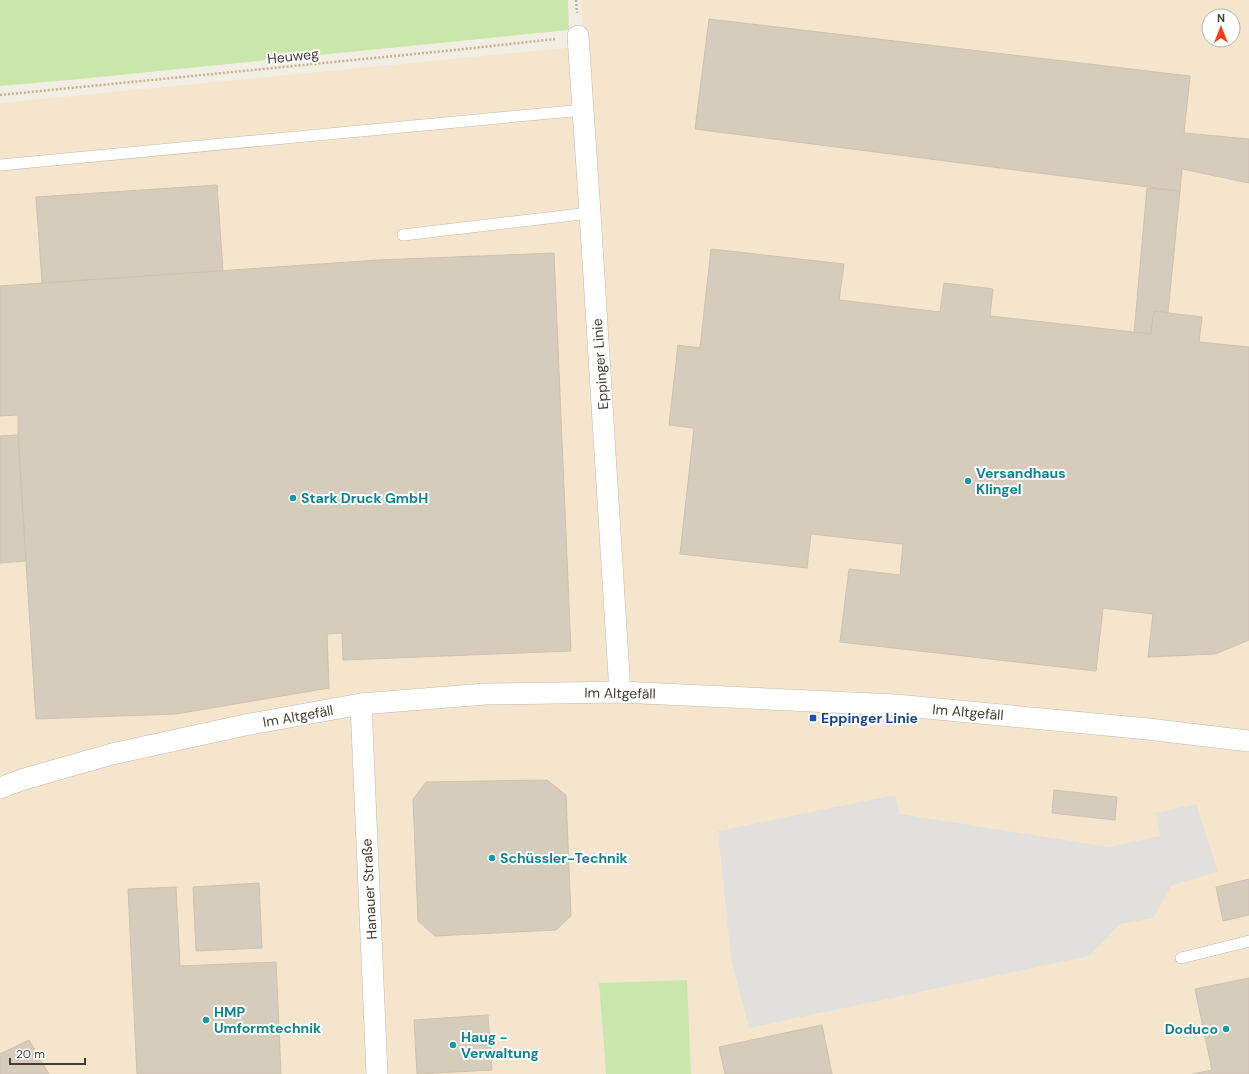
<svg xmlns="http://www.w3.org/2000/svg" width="1249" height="1074" font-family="'DM Sans',sans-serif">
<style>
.commercial{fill:#f5e5cd;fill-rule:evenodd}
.green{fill:#cae7ab}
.parking{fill:#e2e0dc}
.building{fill:#d6ccbb;stroke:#cec2ac}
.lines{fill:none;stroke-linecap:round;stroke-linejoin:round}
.service-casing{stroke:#c0b8a9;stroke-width:12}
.minor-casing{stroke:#c0b8a9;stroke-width:22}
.path{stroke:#bfb297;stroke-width:2.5;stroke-dasharray:2 2;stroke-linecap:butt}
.service{stroke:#fff;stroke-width:11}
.minor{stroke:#fff;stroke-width:21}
.culture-dot{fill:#0f9aa8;stroke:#fff;stroke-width:1.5}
.transit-dot{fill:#1a4fb4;stroke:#fff;stroke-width:1.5}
.labels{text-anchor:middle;stroke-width:4;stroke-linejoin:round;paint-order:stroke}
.street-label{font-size:14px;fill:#433d33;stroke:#fff}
.culture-label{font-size:14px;font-weight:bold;fill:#0d838f;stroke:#fff;text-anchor:start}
.transit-label{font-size:14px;font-weight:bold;fill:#164399;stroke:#fff;text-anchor:start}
</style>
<rect width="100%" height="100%" fill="#f2eee3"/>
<path class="commercial" d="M581,0H1249V1074H691L687,980L599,983L606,1074H0V103L584,46ZM1209,16H1233V40H1209Z"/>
<g class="green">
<polygon points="0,0 568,0 569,30 80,79 0,86"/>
<polygon points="687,980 691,1074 606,1074 599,983"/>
</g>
<polygon class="parking" points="895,795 900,814 1109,847 1160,836 1156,813 1196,804 1218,872 1172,885 1153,918 1120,924 1089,956 749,1028 731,958 718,831"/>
<g class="building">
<polygon points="709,19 1190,76 1184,133 1249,139 1249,183 1182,169 1180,191 695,129"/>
<polygon points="217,185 223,271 42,283 36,197"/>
<polygon points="1147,188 1180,191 1168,313 1154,311 1151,334 1134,333"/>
<polygon points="711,249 844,264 839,300 940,312 944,283 993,289 990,316 1151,334 1154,311 1168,313 1202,317 1199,342 1249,347 1249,640 1215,654 1148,657 1153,614 1103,608 1096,671 840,642 849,569 900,575 903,544 811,534 807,568 680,554 694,428 669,425 678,345 700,348"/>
<polygon points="554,253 571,651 343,660 342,633 327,634 329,688 176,714 36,719 18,435 18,415 0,416 0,286 378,260"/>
<polygon points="18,435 26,561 0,563 0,436"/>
<polygon points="547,780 566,795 571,916 556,930 435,936 418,921 413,799 426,782"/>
<polygon points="1054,790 1117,797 1115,820 1052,813"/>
<polygon points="1249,879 1249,915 1223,921 1216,887"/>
<polygon points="259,883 262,948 196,951 193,887"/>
<polygon points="176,887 180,966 276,962 281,1074 137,1074 128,889"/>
<polygon points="1249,978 1249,1074 1192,1074 1212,1070 1195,989"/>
<polygon points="488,1015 492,1070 417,1074 414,1020"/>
<polygon points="822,1025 832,1074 725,1074 719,1047"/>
<polygon points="29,1040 49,1074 0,1074 0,1054"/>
</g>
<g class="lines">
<defs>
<g id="service">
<polyline points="0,165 583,110"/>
<polyline points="403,235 590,213"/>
<polyline points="1181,958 1249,941"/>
</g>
<g id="minor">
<polyline points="578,36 590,213 620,692"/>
<polyline points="361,704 377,1074"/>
<polyline points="0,788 21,780 112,754 245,725 361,704 485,694 620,692 896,705 1148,729 1249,741"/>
</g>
</defs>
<use href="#service" class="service-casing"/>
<use href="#minor" class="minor-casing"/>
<g class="path">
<polyline points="576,0 577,13"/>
<polyline points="0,95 455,50 555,39"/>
</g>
<use href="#service" class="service"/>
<use href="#minor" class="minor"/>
</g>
<g class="culture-dot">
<circle cx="968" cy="481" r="4"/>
<circle cx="293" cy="498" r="4"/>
<circle cx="492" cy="858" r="4"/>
<circle cx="206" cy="1020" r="4"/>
<circle cx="1226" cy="1029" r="4"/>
<circle cx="453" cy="1045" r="4"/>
</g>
<rect class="transit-dot" x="809" y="714" width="8" height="8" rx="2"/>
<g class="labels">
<g class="street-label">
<text transform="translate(293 56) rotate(-6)" y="5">Heuweg</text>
<text transform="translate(600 364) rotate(-94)" y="5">Eppinger Linie</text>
<text transform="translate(620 693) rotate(1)" y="5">Im Altgefäll</text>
<text transform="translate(968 712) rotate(5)" y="5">Im Altgefäll</text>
<text transform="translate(298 716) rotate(-10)" y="5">Im Altgefäll</text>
<text transform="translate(369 889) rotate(-93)" y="5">Hanauer Straße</text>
</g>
<g class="culture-label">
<text x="976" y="478">Versandhaus<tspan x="976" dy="16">Klingel</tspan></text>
<text x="301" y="503">Stark Druck GmbH</text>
<text x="500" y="863">Schüssler-Technik</text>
<text x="214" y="1017">HMP<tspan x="214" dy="16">Umformtechnik</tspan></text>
<text x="1218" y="1034" text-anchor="end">Doduco</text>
<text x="461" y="1042">Haug -<tspan x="461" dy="16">Verwaltung</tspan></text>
</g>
<g class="transit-label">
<text x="821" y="723">Eppinger Linie</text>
</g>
</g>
<g transform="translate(1221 28)"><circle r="19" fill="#ffffff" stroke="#b4b1ad"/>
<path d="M0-3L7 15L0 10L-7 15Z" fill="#fb3b10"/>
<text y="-6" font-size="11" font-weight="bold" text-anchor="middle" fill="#433d33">N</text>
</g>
<path d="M10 1058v6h75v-6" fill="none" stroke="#433d33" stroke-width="2"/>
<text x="16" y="1058" font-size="12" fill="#433d33" stroke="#ffffff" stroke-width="3" paint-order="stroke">20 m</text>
</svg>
